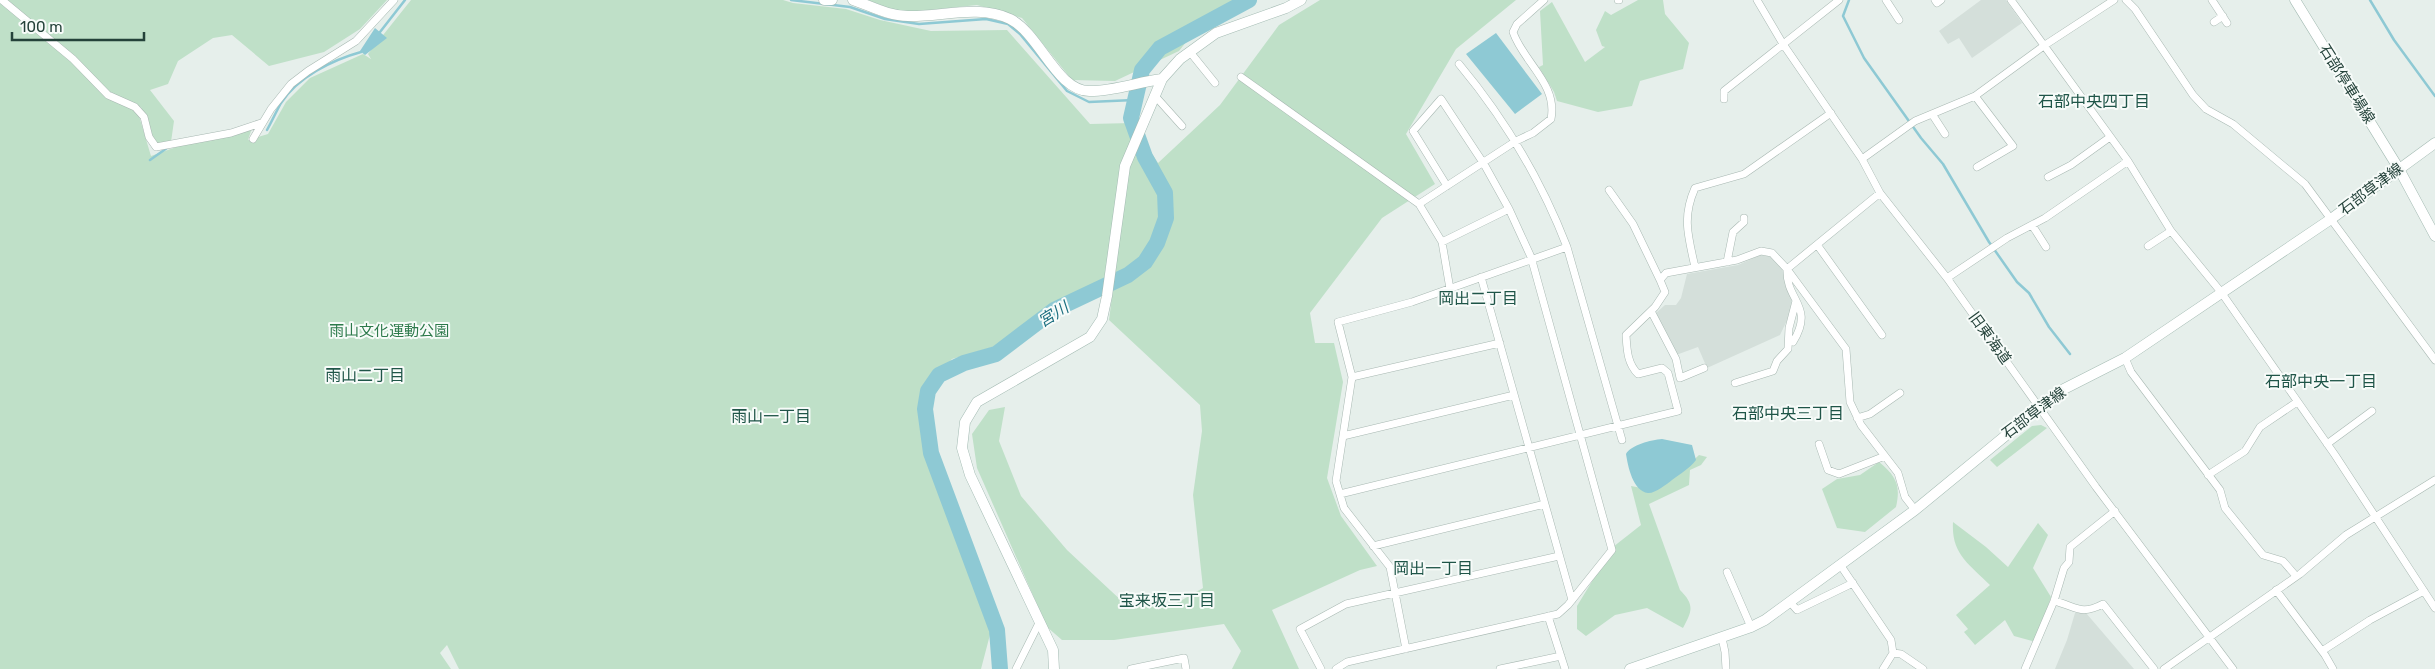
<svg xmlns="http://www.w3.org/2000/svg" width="2435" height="669" font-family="Rubik,'Noto Sans JP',sans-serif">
  <rect width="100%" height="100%" fill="#e6efeb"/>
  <path fill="#d4dfda" d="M 1981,0 L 2006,0 L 2022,23 L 1972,58 L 1959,38 L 1948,44 L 1939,31 Z
    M 1760,255 L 1772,257 L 1782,269 L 1791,293 L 1792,310 L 1780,335 L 1707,368 L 1698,347 L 1676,355 L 1656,313 L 1665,305 L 1676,305 L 1681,298 L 1687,274 L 1738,265 Z
    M 2075,613 L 2086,613 L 2134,669 L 2055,669 L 2067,640 Z"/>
  <path fill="#bfe0c8" d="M 0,0 L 387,0 L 360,29 L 324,52 L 269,66 L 232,35 L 213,38 L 178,61 L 168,84 L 150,90 L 174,121 L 171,142 L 156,144 L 141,107 L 136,106 L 151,156 L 179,146 L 249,130 L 251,131 L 248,140 L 268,134 L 286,102 L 310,78 L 363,54 L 371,59 L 368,54 L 411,0 L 783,0 L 793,3 L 846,9 L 880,20 L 931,31 L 1007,30 L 1090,124 L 1132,123 L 1158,163 L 1220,105 L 1279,25 L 1320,0 L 1516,0 L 1456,49 L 1406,134 L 1435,184 L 1382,218 L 1310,313 L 1315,343 L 1334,343 L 1343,382 L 1327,478 L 1341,516 L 1377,566 L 1360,570 L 1272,610 L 1299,669 L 1232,669 L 1241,651 L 1224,624 L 1114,640 L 1062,640 L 1047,627 L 977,468 L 972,434 L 989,410 L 1005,407 L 999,441 L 1021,496 L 1067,550 L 1125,604 L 1175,604 L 1203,588 L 1193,495 L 1202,431 L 1200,405 L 1109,320 L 1118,250 L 1106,266 L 1104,281 L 993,347 L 952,359 L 925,389 L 921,411 L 941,461 L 992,627 L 981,669 L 459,669 L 447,645 L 440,653 L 451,669 L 0,669 Z
    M 868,0 L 1238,0 L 1205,18 L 1179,51 L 1115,81 L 1072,80 L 1022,18 L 977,5 L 901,13 Z
    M 1638,0 L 1663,0 L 1665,14 L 1689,43 L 1683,69 L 1640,81 L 1632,106 L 1598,112 L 1557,101 L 1554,92 L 1539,67 L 1543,65 L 1540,11 L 1552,2 L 1585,62 L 1605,47 L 1602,46 L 1596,30 L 1605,11 L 1611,15 Z
    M 2041,425 L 2047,428 L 1997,467 L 1990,460 L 2032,426 Z
    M 1699,455 L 1707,457 L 1701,465 L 1690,470 L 1689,485 L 1649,504 L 1680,590 C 1695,605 1692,611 1683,628 L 1647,608 L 1615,615 L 1586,636 L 1577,629 L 1577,606 L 1613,547 L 1641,525 L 1631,486 L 1642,488 L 1679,474 Z
    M 1879,462 C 1896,476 1901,485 1896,507 L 1865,532 L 1837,528 L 1822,489 L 1837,479 L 1860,475 Z
    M 1953,522 L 1986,547 L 2008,567 L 2038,523 L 2048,535 L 2033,568 L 2051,597 L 2036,642 L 2014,636 L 2005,620 L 1975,645 L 1964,632 L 1968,629 L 1956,615 L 1990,585 C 1969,564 1951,554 1953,522 Z"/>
  <path fill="#8ec9d4" d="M 375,28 L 387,38 L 365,55 L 360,51 Z
    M 1496,33 L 1542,94 L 1515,114 L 1466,54 Z
    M 1662,439 L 1692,445 L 1696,460 C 1690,468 1680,474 1672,480 C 1667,484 1654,494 1648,493 C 1633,491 1628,467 1626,454 C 1631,445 1651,440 1662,439 Z"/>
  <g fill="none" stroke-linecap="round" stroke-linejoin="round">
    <path stroke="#8ec9d4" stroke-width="2.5" d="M 791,0 L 850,7 L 885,19 L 919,24 L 986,19 L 1008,24 L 1020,34 L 1067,91 L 1089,102 L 1134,100
      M 1849,0 L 1843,16 L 1864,58 L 1921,138 L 1943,164 L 1989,242 L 2017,282 L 2029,293 L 2049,327 L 2070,354
      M 2370,0 L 2394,40 L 2435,96
      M 380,32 L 405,0
      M 267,130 C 272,121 276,112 281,103 C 298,77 332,60 361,52
      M 150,160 L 167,148"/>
    <path stroke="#8ec9d4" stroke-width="16" d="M 1000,669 L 997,630 L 931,453 L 925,409 L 928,391 L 939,375 L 964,363 L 996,354 L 1054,310 L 1128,275 L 1145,262 L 1157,243 L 1166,218 L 1165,193 L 1145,157 L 1131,118 L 1142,70 L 1160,48 L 1249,0"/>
    <g stroke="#a8b8b2" stroke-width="8">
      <path id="street" d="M 2,0 L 73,59 L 108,95 L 135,107 L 144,117 L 149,137 L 156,147 L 231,133 L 261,123
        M 1618,0 L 1619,0
        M 1757,0 L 1783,44 L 1862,159 L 1880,193 L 1947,278 L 2096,487 L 2233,669
        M 1886,0 L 1899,20
        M 1935,0 L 1937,3 L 1941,0
        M 2011,0 L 2128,161 L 2171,231 L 2221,292 L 2335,455 L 2435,608
        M 2126,0 L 2135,9 L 2193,95 L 2206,109 L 2233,124 L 2305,184 L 2435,360
        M 2212,0 L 2227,23
        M 2214,22 L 2223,16
        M 1190,52 L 1215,83
        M 1459,64 C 1505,119 1541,180 1567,247 L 1622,440
        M 1241,77 L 1419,204 L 1516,141 L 1533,133 L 1551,119 C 1558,84 1523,62 1513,32 L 1517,24 L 1544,0
        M 1975,96 L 2013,146 L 1977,167
        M 1156,97 L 1182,126
        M 1724,99 L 1724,91 L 1839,0
        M 1932,114 L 1945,134
        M 253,139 L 271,109 L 291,84 L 308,71 L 356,41 L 394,0
        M 1862,159 L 1915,121 L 1975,96 L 2045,45 L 2114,0
        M 2048,177 L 2071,165 L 2110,137
        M 1609,190 L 1633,224 L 1660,280
        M 1419,204 L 1442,242 L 1450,289
        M 2032,225 L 2046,247
        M 1442,242 L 1509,209
        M 1818,246 L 1882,335
        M 2148,246 L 2171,231
        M 1727,262 L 1733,232 L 1744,222 L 1744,218
        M 1695,267 C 1688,236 1682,217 1695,188 L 1744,174 L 1831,113
        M 1787,269 L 1880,193
        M 1787,270 C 1786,301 1815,306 1793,342
        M 1481,277 L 1572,600
        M 1947,278 L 2007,238 L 2045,218 L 2128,161
        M 1651,311 L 1676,359 L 1680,378 L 1704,368
        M 2125,358 L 2131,372 L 2220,490 L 2225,508 L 2263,555 L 2283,561 L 2296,576
        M 1352,377 L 1500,343
        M 1735,383 L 1773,371 L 1777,361 L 1788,349 L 1789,328 L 1796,301
        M 1857,418 L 1870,414 L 1900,393
        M 1343,436 L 1514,395
        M 1819,444 L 1828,470 L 1839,474 L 1885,456
        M 2327,444 L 2372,411
        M 2208,475 L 2245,451 L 2260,427 L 2297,402
        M 1340,494 L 1678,411 L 1668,373 L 1662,368 L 1638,374 C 1627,363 1627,349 1626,335 L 1655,307 L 1665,292 L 1660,280 L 1666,273 L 1737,260 L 1761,251 L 1772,253 L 1787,269 L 1846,349 L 1850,402 L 1861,425 L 1898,473 L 1905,497 L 1915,510
        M 1373,546 L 1545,504
        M 1841,566 L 1891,640 L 1893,653 L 1883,669
        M 1727,572 L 1751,627
        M 2276,590 L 2325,655 L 2333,669
        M 2054,601 L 2064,568 L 2069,562 L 2070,547 L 2115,511
        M 1790,602 L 1797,610 L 1853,583
        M 1548,616 L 1565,669
        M 1722,638 L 1725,652 L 1726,669
        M 1406,649 L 1390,567 L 1344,508 L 1336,481 L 1352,377 L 1338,322 L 1412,302 L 1567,247
        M 2322,651 L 2370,620 L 2424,591
        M 1893,653 L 1901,654 L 1923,669
        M 1016,669 L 1040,621
        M 1131,669 L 1184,658 L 1186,669
        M 1321,669 L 1300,629 L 1346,604 L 1559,556
        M 1336,669 L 1347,662 L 1558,614 L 1568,605 L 1612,550 L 1531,257 L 1509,209 L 1484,164 L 1441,99 L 1413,131 L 1447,186
        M 1500,669 L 1561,656
        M 2025,669 L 2054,601 C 2076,606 2080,616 2103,604 L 2154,669
        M 2164,669 L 2300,574 L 2346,535 L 2435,480"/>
    </g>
    <g stroke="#a4bbb3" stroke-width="11">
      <path id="secondary" d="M 824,0 L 832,0
        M 853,0 C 871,6 888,16 908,16 C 941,17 978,4 1010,19 C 1040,34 1057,92 1090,91 C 1114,91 1138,82 1162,79
        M 2295,0 L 2399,169 L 2435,236
        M 1054,669 L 1053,650 L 970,475 L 962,448 L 965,422 L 977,402 L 1090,337 L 1102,319 L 1107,296 L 1125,166 L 1162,79 L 1180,59 L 1216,33 L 1286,8 L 1301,0
        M 1630,669 L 1751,627 L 1765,620 L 1915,510 L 2060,391 L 2125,358 L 2331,219 L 2435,143"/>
    </g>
    <use href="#street" stroke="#fff" stroke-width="7"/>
    <use href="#secondary" stroke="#fff" stroke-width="10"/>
  </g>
  <g text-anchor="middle" stroke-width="4" stroke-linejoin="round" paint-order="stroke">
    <g font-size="15" fill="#24423a" stroke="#f7fbf9">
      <text transform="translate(2347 84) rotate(58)" y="5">石部停車場線</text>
      <text transform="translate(2371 189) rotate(-37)" y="5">石部草津線</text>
      <text transform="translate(1990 338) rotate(54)" y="5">旧東海道</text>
      <text transform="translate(2034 413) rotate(-37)" y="5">石部草津線</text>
    </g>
    <g font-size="15" fill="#2d7a4b" stroke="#f7fbf9">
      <text x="389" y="336">雨山文化運動公園</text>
    </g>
    <g font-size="16" fill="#1f5548" stroke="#f7fbf9">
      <text x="2094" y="107">石部中央四丁目</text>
      <text x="1478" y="304">岡出二丁目</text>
      <text x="365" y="381">雨山二丁目</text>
      <text x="2321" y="387">石部中央一丁目</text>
      <text x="1788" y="419">石部中央三丁目</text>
      <text x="771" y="422">雨山一丁目</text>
      <text x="1433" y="574">岡出一丁目</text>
      <text x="1167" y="606">宝来坂三丁目</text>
    </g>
    <g font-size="16" font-style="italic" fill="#1c6f80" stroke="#f7fbf9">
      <text transform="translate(1053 314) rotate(-32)" y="6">宮川</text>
    </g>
  </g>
  <path d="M12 32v8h132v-8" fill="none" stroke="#24423a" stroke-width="2.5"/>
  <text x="20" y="32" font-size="15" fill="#24423a" stroke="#f7fbf9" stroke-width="4" paint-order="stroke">100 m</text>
</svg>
